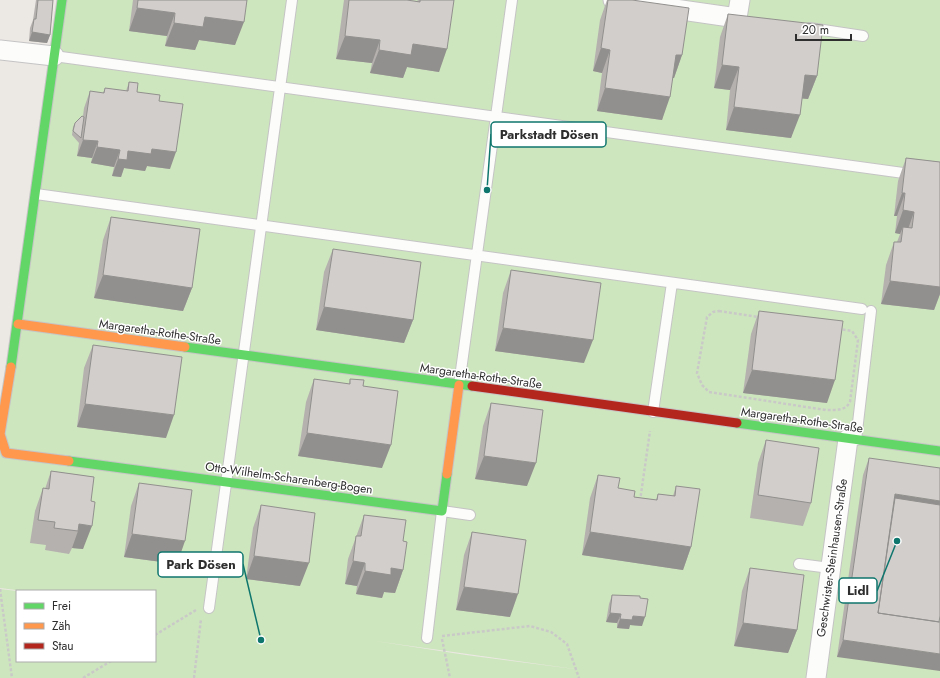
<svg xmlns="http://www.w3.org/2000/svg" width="940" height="678" font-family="Jost,sans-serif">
  <rect width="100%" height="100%" fill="#ece8e4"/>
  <path fill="#cee6be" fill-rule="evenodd" d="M 60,0 L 940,0 L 940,678 L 0,678 L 0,589 L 17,591 L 17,661 L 155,661 L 155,591 L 23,591 L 0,588 L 0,439 ZM 375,641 L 582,670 L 466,655 Z"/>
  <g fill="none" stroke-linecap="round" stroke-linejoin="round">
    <g stroke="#c5c4c5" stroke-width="12">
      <path id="lane" d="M 810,28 L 863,36
        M 54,56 L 940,178
        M 36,194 L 862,309
        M 459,385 L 512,0
        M 653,412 L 672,283
        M 856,440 L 871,311
        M 799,564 L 830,568
        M 209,608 L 292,0
        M 427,638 L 442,511 L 470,515"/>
    </g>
    <g stroke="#c5c4c5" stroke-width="21">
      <path id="street" d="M 613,0 L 737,18 L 740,0
        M 0,50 L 54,56
        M 816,678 L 848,439"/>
    </g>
    <g stroke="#c5c4c5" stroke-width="11">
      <path id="fast" d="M 185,347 L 472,386
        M 11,367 L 62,0
        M 737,423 L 940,451
        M 69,461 L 442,511 L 447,474"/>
    </g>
    <g stroke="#c5c4c5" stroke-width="11">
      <path id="slow" d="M 18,324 L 185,347
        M 11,367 L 0,434 L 6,453 L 69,461
        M 447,474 L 459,385"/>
    </g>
    <g stroke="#c5c4c5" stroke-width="11">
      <path id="jam" d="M 472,386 L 737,423"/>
    </g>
    <path stroke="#c9c9c8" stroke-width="2.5" stroke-dasharray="3 2" stroke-linecap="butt" d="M 719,311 L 852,331 L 858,340 L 850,402 C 845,411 836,410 826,410 L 709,392 L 702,385 L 697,373 L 707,317 L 713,312 Z
      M 640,501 L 650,431
      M 0,589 L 12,678
      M 155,635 L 196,610
      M 442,636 L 530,626 L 551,632 L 567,644 L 579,678
      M 442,639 L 450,678
      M 83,678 L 111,661
      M 194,678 L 201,619"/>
    <use href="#lane" stroke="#fcfcfb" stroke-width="10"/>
    <use href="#street" stroke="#fcfcfb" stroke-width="19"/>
    <use href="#fast" stroke="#63d668" stroke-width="9"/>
    <use href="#slow" stroke="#ff974d" stroke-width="9"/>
    <use href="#jam" stroke="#b3261e" stroke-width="9"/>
  </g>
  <path fill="#b4b1af" d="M 36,0 L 53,0 L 50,35 L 47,43 L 29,41 L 30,28 L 33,20 Z
    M 133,0 L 247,0 L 235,45 L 199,40 L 195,50 L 165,46 L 167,36 L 129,31 Z
    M 344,0 L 407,0 L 417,1 L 418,0 L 454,0 L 439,72 L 407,67 L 403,78 L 370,73 L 372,63 L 336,59 Z
    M 607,0 L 632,0 L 682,55 L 674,78 L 673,78 L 662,120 L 597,111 L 602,73 L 593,71 L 600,20 Z
    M 728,14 L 817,76 L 808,99 L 802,98 L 791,138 L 726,130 L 730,90 L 714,88 L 720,37 Z
    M 129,82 L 137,92 L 159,101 L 170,169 L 147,166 L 145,171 L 124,168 L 121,177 L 112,176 L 114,167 L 91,163 L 92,158 L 77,156 L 79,143 L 72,135 L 73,127 L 75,123 L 83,116 L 84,108 L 90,91 L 103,93 L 105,88 L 126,91 Z
    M 906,158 L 940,162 L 940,294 L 934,310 L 881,304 L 886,265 L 894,242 L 897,242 L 900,234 L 895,233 L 897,216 L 894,216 L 898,181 Z
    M 111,217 L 192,288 L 183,311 L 94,298 L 103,240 Z
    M 333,249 L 413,320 L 404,343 L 316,330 L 324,272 Z
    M 511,270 L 584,363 L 495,351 L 503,293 Z
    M 759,311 L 827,403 L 743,393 L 751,334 Z
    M 93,345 L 166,438 L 77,427 L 84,368 Z
    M 314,379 L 349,384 L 350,379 L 363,386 L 382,468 L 298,456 L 306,402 Z
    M 491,403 L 527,486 L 475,479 L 483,426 Z
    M 766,440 L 811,503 L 803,526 L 750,518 L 758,463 Z
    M 869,458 L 939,622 L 837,657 L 863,475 Z
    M 51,471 L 94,477 L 83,549 L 72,548 L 69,554 L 45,550 L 46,545 L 30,543 L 35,511 L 43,488 L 45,489 Z
    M 598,475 L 618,488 L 634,497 L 656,500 L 658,494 L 673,496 L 676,486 L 691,547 L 683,570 L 582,555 L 590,498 Z
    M 139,483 L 177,564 L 124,557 L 131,506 Z
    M 261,505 L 300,586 L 246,579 L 253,528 Z
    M 364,515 L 403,570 L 395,593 L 384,592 L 382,598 L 356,594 L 357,586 L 345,584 L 348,559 Z
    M 472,532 L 510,617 L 456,610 L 464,555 Z
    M 750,568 L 797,630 L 788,653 L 734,646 L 742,591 Z
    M 612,595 L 640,598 L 642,626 L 630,625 L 629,629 L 617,628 L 617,623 L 606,622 L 609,604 Z"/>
  <path fill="#92908e" d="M 137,8 L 175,13 L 167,36 L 129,31 Z
    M 205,17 L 244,22 L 235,45 L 199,40 L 195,50 L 165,46 L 174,23 Z
    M 32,32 L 50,35 L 47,43 L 29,41 Z
    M 345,36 L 380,40 L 372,63 L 336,59 Z
    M 413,44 L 447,49 L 439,72 L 407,67 L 403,78 L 370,73 L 379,50 Z
    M 601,48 L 610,50 L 602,73 L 593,71 Z
    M 676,55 L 682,55 L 674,78 L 667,78 Z
    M 722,65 L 739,67 L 730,90 L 714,88 Z
    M 805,75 L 817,76 L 808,99 L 796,98 Z
    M 605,88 L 670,97 L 662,120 L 597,111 Z
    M 734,107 L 800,115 L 791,138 L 726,130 Z
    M 83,140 L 98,141 L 92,158 L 77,156 Z
    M 97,147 L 120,150 L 114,167 L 91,163 Z
    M 152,149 L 176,152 L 170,169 L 147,166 L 145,171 L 124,168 L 121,177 L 112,176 L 118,159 L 128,151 Z
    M 902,193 L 905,193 L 897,216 L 894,216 Z
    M 903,210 L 914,212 L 906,235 L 903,227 L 900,234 L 895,233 Z
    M 103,275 L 192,288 L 183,311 L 94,298 Z
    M 890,281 L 940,287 L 940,294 L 934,310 L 881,304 Z
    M 324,307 L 413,320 L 404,343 L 316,330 Z
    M 503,328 L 593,340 L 584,363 L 495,351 Z
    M 752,370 L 835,380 L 827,403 L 743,393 Z
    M 85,404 L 174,415 L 166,438 L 77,427 Z
    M 307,433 L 391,445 L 382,468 L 298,456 Z
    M 484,456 L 536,463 L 527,486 L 475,479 Z
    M 895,494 L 940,501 L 940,518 L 892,512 Z
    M 79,524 L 92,526 L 83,549 L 72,548 L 78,531 Z
    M 590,532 L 691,547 L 683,570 L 582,555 Z
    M 132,534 L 185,541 L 177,564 L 124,557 Z
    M 254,556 L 309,563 L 300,586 L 246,579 Z
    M 353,561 L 365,563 L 357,586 L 345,584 Z
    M 391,568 L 403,570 L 395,593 L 384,592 L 382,598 L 356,594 L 365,571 Z
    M 464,587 L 518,594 L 510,617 L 456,610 Z
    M 610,613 L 621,614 L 617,623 L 606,622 Z
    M 633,616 L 645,617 L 642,626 L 630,625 L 629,629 L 617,628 L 620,619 Z
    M 743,623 L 797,630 L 788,653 L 734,646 Z
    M 843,640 L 940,654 L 940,671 L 837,657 Z"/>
  <path fill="#d1cecb" stroke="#92908e" d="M 38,0 L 53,0 L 50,35 L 32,32 L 34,19 L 36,19 Z
    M 138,0 L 247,0 L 244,22 L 205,17 L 203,27 L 174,23 L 175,13 L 137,8 Z
    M 349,0 L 407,0 L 420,2 L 420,0 L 454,0 L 447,49 L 413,44 L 411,55 L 379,50 L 380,40 L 345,36 Z
    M 608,0 L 632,0 L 689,8 L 682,55 L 676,55 L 670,97 L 605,88 L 610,50 L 601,48 Z
    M 728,14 L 823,25 L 817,76 L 805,75 L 800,115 L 734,107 L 739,67 L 722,65 Z
    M 129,82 L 138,83 L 137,92 L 160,95 L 159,101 L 183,104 L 176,152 L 152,149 L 151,154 L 128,151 L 127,160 L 118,159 L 120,150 L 97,147 L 98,141 L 83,140 L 90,91 L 104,93 L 105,88 L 128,91 Z
    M 82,116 L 84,117 L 81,138 L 73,131 L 75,123 Z
    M 906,158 L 940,162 L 940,287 L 890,281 L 894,242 L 901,242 L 903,227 L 912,228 L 914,212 L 903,210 L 905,193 L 902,193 Z
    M 111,217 L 200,229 L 192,288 L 103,275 Z
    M 333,249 L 421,262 L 413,320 L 324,307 Z
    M 511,270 L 601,283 L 593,340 L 503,328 Z
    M 759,311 L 843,321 L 835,380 L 752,370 Z
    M 93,345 L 182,357 L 174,415 L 85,404 Z
    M 314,379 L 350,384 L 350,379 L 364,380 L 363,386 L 398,391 L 391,445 L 307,433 Z
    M 491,403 L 543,410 L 536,463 L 484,456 Z
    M 766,440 L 819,448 L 811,503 L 758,495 Z
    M 869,458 L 940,468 L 940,501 L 895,494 L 878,613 L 940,622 L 940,654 L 843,640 Z
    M 51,471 L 94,477 L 91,501 L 95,502 L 92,526 L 79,524 L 78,531 L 54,528 L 55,522 L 38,520 L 43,488 L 49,489 Z
    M 598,475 L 620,478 L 618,488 L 635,491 L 634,497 L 657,500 L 658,494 L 675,496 L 676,486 L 700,489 L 691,547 L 590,532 Z
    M 139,483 L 192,490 L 185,541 L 132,534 Z
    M 895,498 L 940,505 L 940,616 L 939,622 L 878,613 Z
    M 261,505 L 315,513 L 309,563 L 254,556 Z
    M 364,515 L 406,520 L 403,541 L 407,542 L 403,570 L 391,568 L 391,575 L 365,571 L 365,563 L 353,561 L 356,536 L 361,536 Z
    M 472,532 L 526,540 L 518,594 L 464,587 Z
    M 750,568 L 804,575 L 797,630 L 743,623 Z
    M 612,595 L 640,596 L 640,598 L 648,599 L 645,617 L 633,616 L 632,620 L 620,619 L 621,614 L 610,613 Z"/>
  <g text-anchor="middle" stroke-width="3" stroke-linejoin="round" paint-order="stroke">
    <g font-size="12" fill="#2e2e2e" stroke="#fff">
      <text transform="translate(160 332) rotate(8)" y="4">Margaretha-Rothe-Straße</text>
      <text transform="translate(481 376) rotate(8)" y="4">Margaretha-Rothe-Straße</text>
      <text transform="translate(802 420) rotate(8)" y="4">Margaretha-Rothe-Straße</text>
      <text transform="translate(289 478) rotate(8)" y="4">Otto-Wilhelm-Scharenberg-Bogen</text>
      <text transform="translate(832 558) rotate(-82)" y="4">Geschwister-Steinhausen-Straße</text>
    </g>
  </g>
  <path fill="none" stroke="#0f766e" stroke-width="1.5" d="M487 190L491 134M261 640L243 564M897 541L877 591"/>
  <g fill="#0f766e" stroke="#fff" stroke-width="1.5">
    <circle cx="487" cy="190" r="4"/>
    <circle cx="261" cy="640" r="4"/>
    <circle cx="897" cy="541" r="4"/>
  </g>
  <g fill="#fff" stroke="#0f766e" stroke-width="1.5">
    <rect x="491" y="122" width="115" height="25" rx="4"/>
    <rect x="158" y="552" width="85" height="25" rx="4"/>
    <rect x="839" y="578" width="38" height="25" rx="4"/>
  </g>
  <g font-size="13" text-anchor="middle" font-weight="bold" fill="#2e2e2e">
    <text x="549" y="139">Parkstadt Dösen</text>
    <text x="201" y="569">Park Dösen</text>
    <text x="858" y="595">Lidl</text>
  </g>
  <rect x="16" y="590" width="140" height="72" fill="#ffffff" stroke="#ababab"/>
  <rect x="24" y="603" width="20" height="6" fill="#63d668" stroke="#ababab"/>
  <text x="52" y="610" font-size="12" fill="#2e2e2e">Frei</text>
  <rect x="24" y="623" width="20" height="6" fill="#ff974d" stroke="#ababab"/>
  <text x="52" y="630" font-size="12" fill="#2e2e2e">Zäh</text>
  <rect x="24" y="643" width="20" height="6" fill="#b3261e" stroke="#ababab"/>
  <text x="52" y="650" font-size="12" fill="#2e2e2e">Stau</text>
  <path d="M796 34v6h55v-6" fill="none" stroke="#2e2e2e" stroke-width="2"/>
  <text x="802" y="34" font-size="12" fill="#2e2e2e" stroke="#ffffff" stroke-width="3" paint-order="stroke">20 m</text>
</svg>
